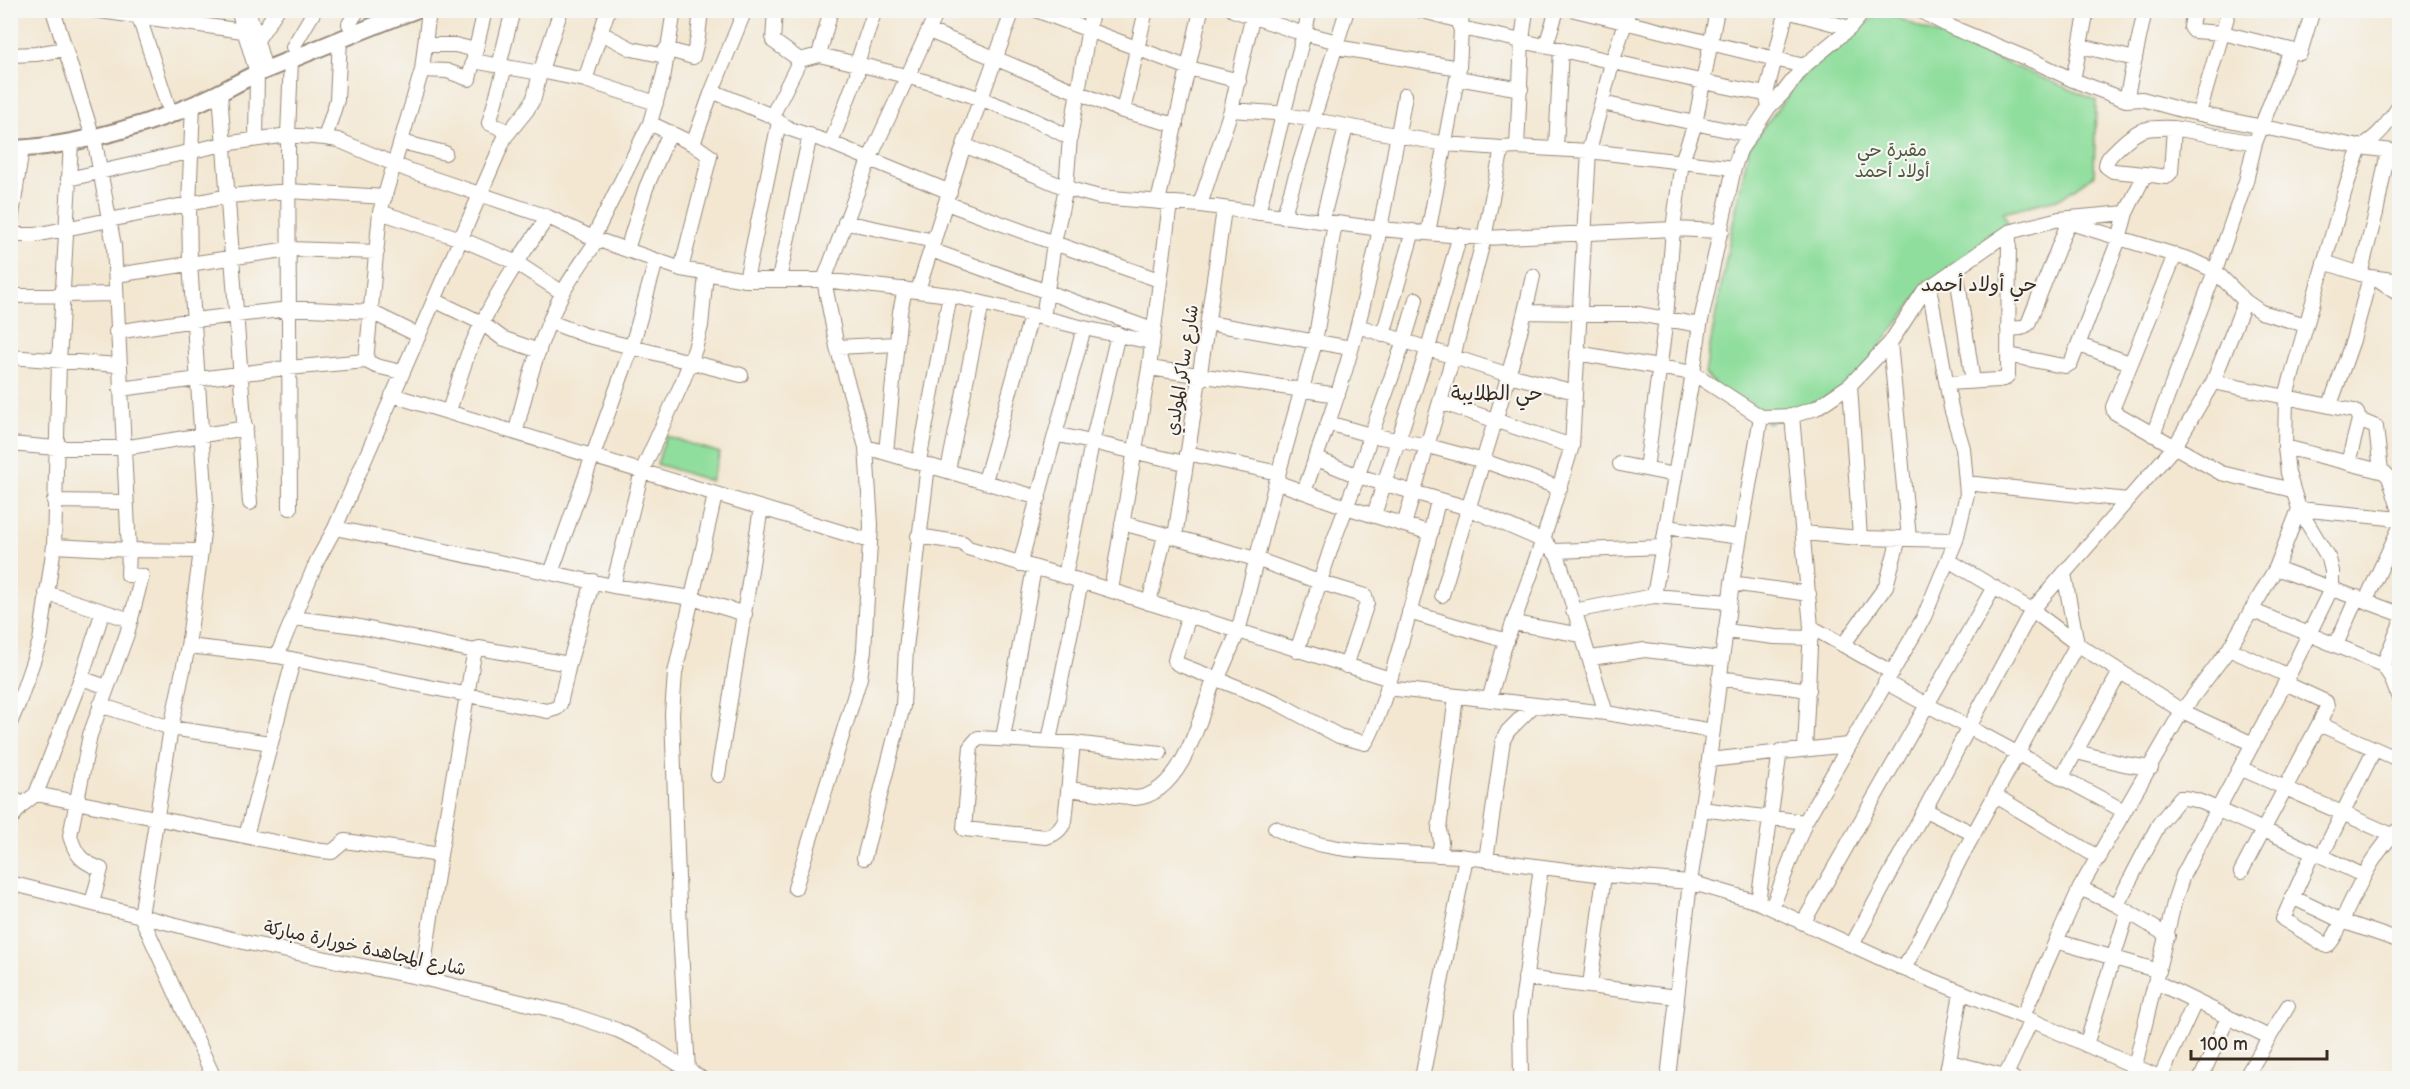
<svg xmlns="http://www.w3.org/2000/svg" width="2410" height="1089" font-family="'Balsamiq Sans','Playpen Sans Arabic',sans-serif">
  <rect width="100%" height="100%" fill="#f6f6f2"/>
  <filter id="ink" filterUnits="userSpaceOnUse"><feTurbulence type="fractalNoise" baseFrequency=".0167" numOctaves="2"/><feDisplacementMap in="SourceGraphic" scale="12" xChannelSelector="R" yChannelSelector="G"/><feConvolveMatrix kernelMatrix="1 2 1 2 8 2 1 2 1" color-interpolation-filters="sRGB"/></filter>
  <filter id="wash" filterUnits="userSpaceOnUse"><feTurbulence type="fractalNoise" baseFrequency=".008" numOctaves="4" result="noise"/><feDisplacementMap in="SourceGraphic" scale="24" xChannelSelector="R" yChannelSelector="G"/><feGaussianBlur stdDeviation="1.35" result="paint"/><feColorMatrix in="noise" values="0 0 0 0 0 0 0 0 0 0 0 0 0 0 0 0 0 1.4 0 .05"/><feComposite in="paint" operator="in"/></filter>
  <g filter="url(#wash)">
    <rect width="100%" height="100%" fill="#f3e7d2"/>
    <path fill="#90de9d" stroke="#66845e" stroke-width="1.5" d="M 1881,11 L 2096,100 L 2094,175 L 2061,198 L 2003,212 L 2010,228 L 1922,290 L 1850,387 L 1768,423 L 1715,386 L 1705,373 L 1730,238 L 1749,147 L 1803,75 Z
      M 666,436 L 720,453 L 711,481 L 657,464 Z"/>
  </g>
  <g filter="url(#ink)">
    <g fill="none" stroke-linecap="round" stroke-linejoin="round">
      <g stroke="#978878" stroke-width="16">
        <path id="minor" d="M 53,10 L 90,128
          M 93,10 L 243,31
          M 140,10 L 139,17 L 167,103
          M 238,10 L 257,73 L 256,139
          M 248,10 L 264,66
          M 775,10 L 773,41 L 800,60
          M 831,10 L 819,55 C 906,75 991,95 1070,138
          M 1036,10 L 1189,68 L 1239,81
          M 1233,10 L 1295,31 L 1338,42
          M 1420,10 L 1460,21
          M 1575,10 L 1804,66
          M 1783,10 L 1850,28
          M 1865,10 L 1850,28 L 1804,66 L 1783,93 L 1769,107 L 1740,150 L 1734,168 L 1700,325 L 1693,373 L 1761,417 L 1792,416 L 1816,408 L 1850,385 L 1890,343 L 1924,291 L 2009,232 L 2059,219 L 2126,213 L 2145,174 L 2166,177 L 2171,172 L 2174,128 L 2255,143
          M 1918,10 L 1951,27 L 2038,63 L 2073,80 L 2126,100 L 2142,99 L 2185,111 L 2360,147 L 2400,152
          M 2194,10 L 2191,27 L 2194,31 L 2223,33 L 2291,50
          M 349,24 L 358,10
          M 1460,28 C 1563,48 1663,76 1766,94
          M 929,31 L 1123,111 L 1146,10
          M 601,33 L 632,49 L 665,56
          M 257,40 L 277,10
          M 425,45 L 455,45 L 476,50
          M 1546,45 L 1557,10
          M 2081,46 L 2135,59
          M 293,47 L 315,10
          M 1336,47 L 1459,68
          M 666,49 L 693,57 L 698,37 L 701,10
          M 10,55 L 36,54 L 65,49
          M 473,61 L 540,73
          M 499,66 L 513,10
          M 505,67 L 489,123 L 509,132
          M 422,70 L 447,71 L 469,79 L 485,10
          M 540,71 L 585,80 L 656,103
          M 1457,78 L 1521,89
          M 585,80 L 608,10
          M 2073,80 L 2087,10
          M 712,91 L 772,116
          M 220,92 L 250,503
          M 1405,95 C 1385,206 1366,316 1328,423 L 1370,435 L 1428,446 L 1484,461 L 1560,488
          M 2126,100 L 2145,10
          M 1768,102 L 1766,94 L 1787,10
          M 1602,103 L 1750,135
          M 193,104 L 189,206 L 190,263 L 206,504 L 201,551 L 188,646 L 171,728 L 141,916 L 214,1078
          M 1231,110 L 1275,113 L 1445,144 L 1502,148 L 1517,147 L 1589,151 L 1734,168
          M 1123,111 L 1176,125
          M 2199,113 L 2229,10
          M 779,122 L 790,129 L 831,143 L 950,192
          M 650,123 L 693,144 L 710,156 L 681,269
          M 325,138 L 337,100 L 340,39
          M 402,142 L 445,153
          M 831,143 L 857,75 L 858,60 L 875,10
          M 693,144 L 712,91 L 745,10
          M 964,145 L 1066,188 L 1099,197 L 1200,205 L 1381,229 L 1484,238 L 1673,229 L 1722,231
          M 1517,147 L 1522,40 L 1526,10
          M 1556,148 L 1561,49
          M 2145,174 L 2113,171 L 2106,166 C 2106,158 2113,153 2119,147 C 2138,128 2147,127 2174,128
          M 68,179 L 224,144 L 288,135 L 325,138 L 338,140 L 408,170 L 548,217 L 593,238 L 681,269 L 746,280 L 824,280 L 950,295 L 1084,328 L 1151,342
          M 1158,202 L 1201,10
          M 946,203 L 1054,243 L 1159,280
          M 1200,205 L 1231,110 L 1254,10
          M 380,212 L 461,239 L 515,262 L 563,293
          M 1258,213 L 1310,10
          M 1283,217 L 1347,10
          M 2061,220 L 2191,260 L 2215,271 L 2245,301 L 2261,312 L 2306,325
          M 1322,221 L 1346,127
          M 845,222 L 934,241
          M 10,228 L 22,148
          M 1428,233 L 1459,68 L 1462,10
          M 10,235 L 35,235 L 228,196 L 289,191 L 385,197
          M 593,238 L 650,123 L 664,73 L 674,10
          M 627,250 L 646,188 L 670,132
          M 931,250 L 1153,330
          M 2175,255 L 2113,407 L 2114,412 L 2221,473 L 2292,490
          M 2324,262 L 2370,277 L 2400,281
          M 1956,269 L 1973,382
          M 2360,274 L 2376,213 L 2388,151
          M 116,275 L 289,249 L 377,252
          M 779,279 L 810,135
          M 2376,279 L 2400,295
          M 746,280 L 779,122 L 772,116 L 800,60 L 819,55
          M 918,290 L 964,145 L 1013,10
          M 10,296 L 115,294
          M 1416,299 C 1401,360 1375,416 1358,476 L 1468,508 L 1546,542 L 1558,557 L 1606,713 L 1713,731
          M 434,300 L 482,323 L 502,338 L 539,351
          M 1526,312 L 1638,314 L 1700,325
          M 1043,318 L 1054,243 L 1066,188 L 1070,138 L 1092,10
          M 550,322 L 585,335 L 741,375
          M 1208,323 L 1351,348
          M 1358,326 L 1509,375 L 1575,392
          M 2008,329 L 2021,328 L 2028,324 L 2068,223
          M 116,332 L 194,320 L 289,309 L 310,309 L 371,312 L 418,335
          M 1383,335 L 1413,231
          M 1890,343 L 1909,538
          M 2079,345 L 2130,363
          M 837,347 L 897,344
          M 1577,353 L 1693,373 L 1654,596
          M 2009,355 L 2058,365 L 2066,366 L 2071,363 L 2119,239 L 2126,213
          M 10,357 L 118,365
          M 366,361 L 380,212 L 422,70 L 429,10
          M 1149,368 L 1338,395
          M 2213,382 L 2354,411 L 2357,413 L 2359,420 L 2348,463
          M 1947,383 L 1999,380 L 2004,379 L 2008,375 L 2009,232
          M 1850,385 L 1860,538
          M 120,389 L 277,369 L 366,361 L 376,366 L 401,372
          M 392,395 L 870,541
          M 1440,402 L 1572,446
          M 2330,405 L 2353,340 L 2370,277
          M 449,411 C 455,392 461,373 468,354 C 488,305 517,260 548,217
          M 1792,416 L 1811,627 L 1805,749
          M 1761,417 L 1732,583 L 1709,760 L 1690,882 L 1758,902 L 1904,969 L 2031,1020 L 2161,1078
          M 2359,420 L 2376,427 L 2381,471
          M 516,431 C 527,385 540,337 562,294 C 572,275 586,257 598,239
          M 1055,434 L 1185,463
          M 2153,435 L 2215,271 L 2246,181 L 2255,143 L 2291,50 L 2300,53 L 2313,10
          M 10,444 L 56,448 L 123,448 L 246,428
          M 866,447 L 1039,498
          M 2285,447 L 2384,472 L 2389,477 L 2400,511
          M 886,452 L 900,312 L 905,289
          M 1187,453 L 1278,473
          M 919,461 L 950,295
          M 1620,464 L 1675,475
          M 1646,469 L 1666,318 L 1673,229 L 1682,161 L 1695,124 L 1717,10
          M 948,470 L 982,303
          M 985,481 L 1031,316
          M 1276,482 L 1346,507 L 1431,533
          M 1966,483 L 2128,500
          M 1304,492 L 1328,423
          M 54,501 L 126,502
          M 290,508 L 288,135 L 291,60
          M 1374,515 L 1428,348 L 1460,235
          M 1122,523 L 1256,559 L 1319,582 L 1365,596 L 1367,603 L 1346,666
          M 1404,525 L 1453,357 L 1484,238 L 1502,148
          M 1666,527 L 1740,537
          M 335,528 L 613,586 L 692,598 L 745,614
          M 1803,533 L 1860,538 L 1956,540
          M 918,536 L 963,543 L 968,548 L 1081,581 L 1390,679
          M 1175,537 C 1191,428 1209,319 1224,209
          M 54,546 L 129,550 L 201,551
          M 1555,551 L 1663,547
          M 1948,560 L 2032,610 L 2077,644 L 2182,711 L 2253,744
          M 1020,564 L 1084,328
          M 2276,568 L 2400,614
          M 551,573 L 632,346 L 656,261
          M 1065,576 L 1092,443 L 1118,334
          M 1732,583 L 1809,594
          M 613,586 L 642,471 L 682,383 L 695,349 L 701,326 L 706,274
          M 1111,590 L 1149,368 L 1170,203
          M 46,593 L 131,620
          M 1442,595 C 1473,489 1510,385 1533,276
          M 2366,600 L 2400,527
          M 1149,603 L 1165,535
          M 2251,610 L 2383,665 L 2391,677 L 2400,701
          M 1573,611 L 1654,596 L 1729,602
          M 1409,612 L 1507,641
          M 1189,616 L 1176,656 L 1175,661 L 1178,664 L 1276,702 L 1339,736 L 1365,743 C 1380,733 1432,530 1438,500
          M 294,618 L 355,626 L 475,651
          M 1513,623 L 1582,635
          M 1811,627 L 1891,672
          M 1725,631 L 1775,637 L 1811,638
          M 1843,645 L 1886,586 L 1899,538
          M 2336,645 L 2357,597
          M 188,646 L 277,656 L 547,711 L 557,708 L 560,704 L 569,664
          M 2229,649 L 2289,676
          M 1297,651 L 1332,545 L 1358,476 L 1315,458
          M 277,656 L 317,561 L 335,528 L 505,137 L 527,110 L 534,98 L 540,73 L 561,10
          M 1591,658 L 1645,650 L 1721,659
          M 2383,665 L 2400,625
          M 81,678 L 107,687
          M 1218,678 L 1238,632 L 1276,482 L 1315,342 L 1335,223
          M 1719,678 L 1809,690
          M 1885,682 L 2124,811
          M 2285,683 L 2326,702 L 2327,707 L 2319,724
          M 1387,688 L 1606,713
          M 1456,696 L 1439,829 L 1441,842 L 1439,855 L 1459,856 L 1604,875 L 1690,882 L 1668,1078
          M 1489,700 L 1503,651 L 1543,540 L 1572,446 L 1589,151 L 1612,63 L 1629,10
          M 19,702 L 40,641 L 54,546 L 59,362 L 71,143
          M 100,705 L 171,728 L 270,743
          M 10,723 L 19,702 L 11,699
          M 1003,738 L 1034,568
          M 1049,741 L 1081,581
          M 1073,743 L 1065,821 C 1060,830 1056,834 1046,837 L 964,829 L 971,746 L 978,738 L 1073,743 L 1160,753
          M 2077,752 L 2124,764 L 2151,768
          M 1709,760 L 1848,745
          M 2240,768 L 2392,835
          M 718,775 L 761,508
          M 2061,778 L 2120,672
          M 1069,789 L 1135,798 C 1183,795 1201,714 1215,677
          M 36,794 L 314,850 L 332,852 L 345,841 L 440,855 L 422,978
          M 10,795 L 22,805
          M 1996,796 L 2099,858
          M 1701,809 L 1805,822
          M 1925,810 L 1974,834
          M 10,820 L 22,805 L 36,794 L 81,678 L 103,611
          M 1275,828 C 1325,855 1384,851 1439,855
          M 246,836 L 293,661
          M 2313,852 L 2283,919 L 2327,946 C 2336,938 2342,921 2347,910 C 2361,881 2375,850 2400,828
          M 440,855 L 474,654 L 479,648 L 569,664 L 593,581
          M 2322,855 L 2374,750
          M 864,858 L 903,706 L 906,648 L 928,465
          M 1486,860 L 1503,740 L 1508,731 L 1534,705
          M 2241,872 L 2319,724 L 2400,760
          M 10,883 L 248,943 L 422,978 L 566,1013 L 617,1030 L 643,1042 L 701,1078
          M 795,888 L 860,678 L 864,650 L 871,525 L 866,447 L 837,347 L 824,280 L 869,160 L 938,10
          M 2080,888 L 2117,905 L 2168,936
          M 2292,897 L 2342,921 L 2400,941
          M 1758,902 L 1780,751
          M 92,903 L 101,869 C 82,862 76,856 70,836 L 90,735 L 127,634 L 142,576 L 128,575 L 129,550 L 114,246 L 94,137
          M 2117,905 L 2159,824 L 2180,798 C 2197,797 2217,810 2232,816 C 2277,836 2321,855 2364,876
          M 1772,908 L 1805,822 L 1924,617 L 1956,540 L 1967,494 L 1963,448 L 1951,408 L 1929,287
          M 1803,923 L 1994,587
          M 2056,941 L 2080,888 L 2182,711 L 2229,649 L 2276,568 L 2299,509 L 2400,519
          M 1852,945 L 2032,610 L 2175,446 L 2213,382 L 2245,301
          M 1904,969 L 1959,861 L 2077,644 L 2064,573
          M 1525,978 L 1677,997
          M 2156,982 L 2269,1037
          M 1590,986 L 1604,875
          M 2023,1016 L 2056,941 L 2159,971
          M 2086,1045 L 2128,911
          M 1950,1062 L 2013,1078
          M 2006,1075 L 2031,1020
          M 684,1078 L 688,1070 L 680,932 L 672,714 L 675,673 L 715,495
          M 1422,1078 L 1466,857
          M 1471,1078 L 1477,1078
          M 1521,1078 L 1520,1018 L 1541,867
          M 1946,1078 L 1961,993
          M 2128,1078 L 2135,1066 L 2175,899 L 2183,875 L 2285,683 L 2332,587 L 2332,571 L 2329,559 L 2299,509 L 2288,473 L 2285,447 L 2286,396 L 2345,190 L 2360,147 C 2379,137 2388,123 2400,105
          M 2160,1078 L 2195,1002
          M 2201,1078 L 2228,1017
          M 2245,1078 L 2288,1006"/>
      </g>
      <g stroke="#978878" stroke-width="20">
        <path id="major" d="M 10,149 C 75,147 159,123 217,94 C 231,87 244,79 258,73 C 310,52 362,30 415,10"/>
      </g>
      <use href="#minor" stroke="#fff" stroke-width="14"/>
      <use href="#major" stroke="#fff" stroke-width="16"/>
    </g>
  </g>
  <g text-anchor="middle" stroke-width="4.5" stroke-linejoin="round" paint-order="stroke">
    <g font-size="18" fill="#50573e" stroke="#f6f6f2">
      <text x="1892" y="156">مقبرة حي<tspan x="1892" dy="21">أولاد أحمد</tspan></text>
    </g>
    <g font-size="18" fill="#3b2a1e" stroke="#f6f6f2">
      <text transform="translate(1182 370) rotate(-81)" y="6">شارع ساكر المولدي</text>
      <text transform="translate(365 948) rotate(12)" y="6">شارع المجاهدة خورارة مباركة</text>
    </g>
    <g font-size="20" fill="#3b2a1e" stroke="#f6f6f2">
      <text x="1979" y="291">حي أولاد أحمد</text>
      <text x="1497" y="400">حي الطلايبة</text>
    </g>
  </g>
  <rect width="2410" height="1089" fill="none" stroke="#f6f6f2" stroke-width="36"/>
  <path d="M2191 1050v9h136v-9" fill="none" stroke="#3b2a1e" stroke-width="3"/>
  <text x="2200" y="1050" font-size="18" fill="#3b2a1e" stroke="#f6f6f2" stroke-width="4.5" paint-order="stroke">100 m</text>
</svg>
